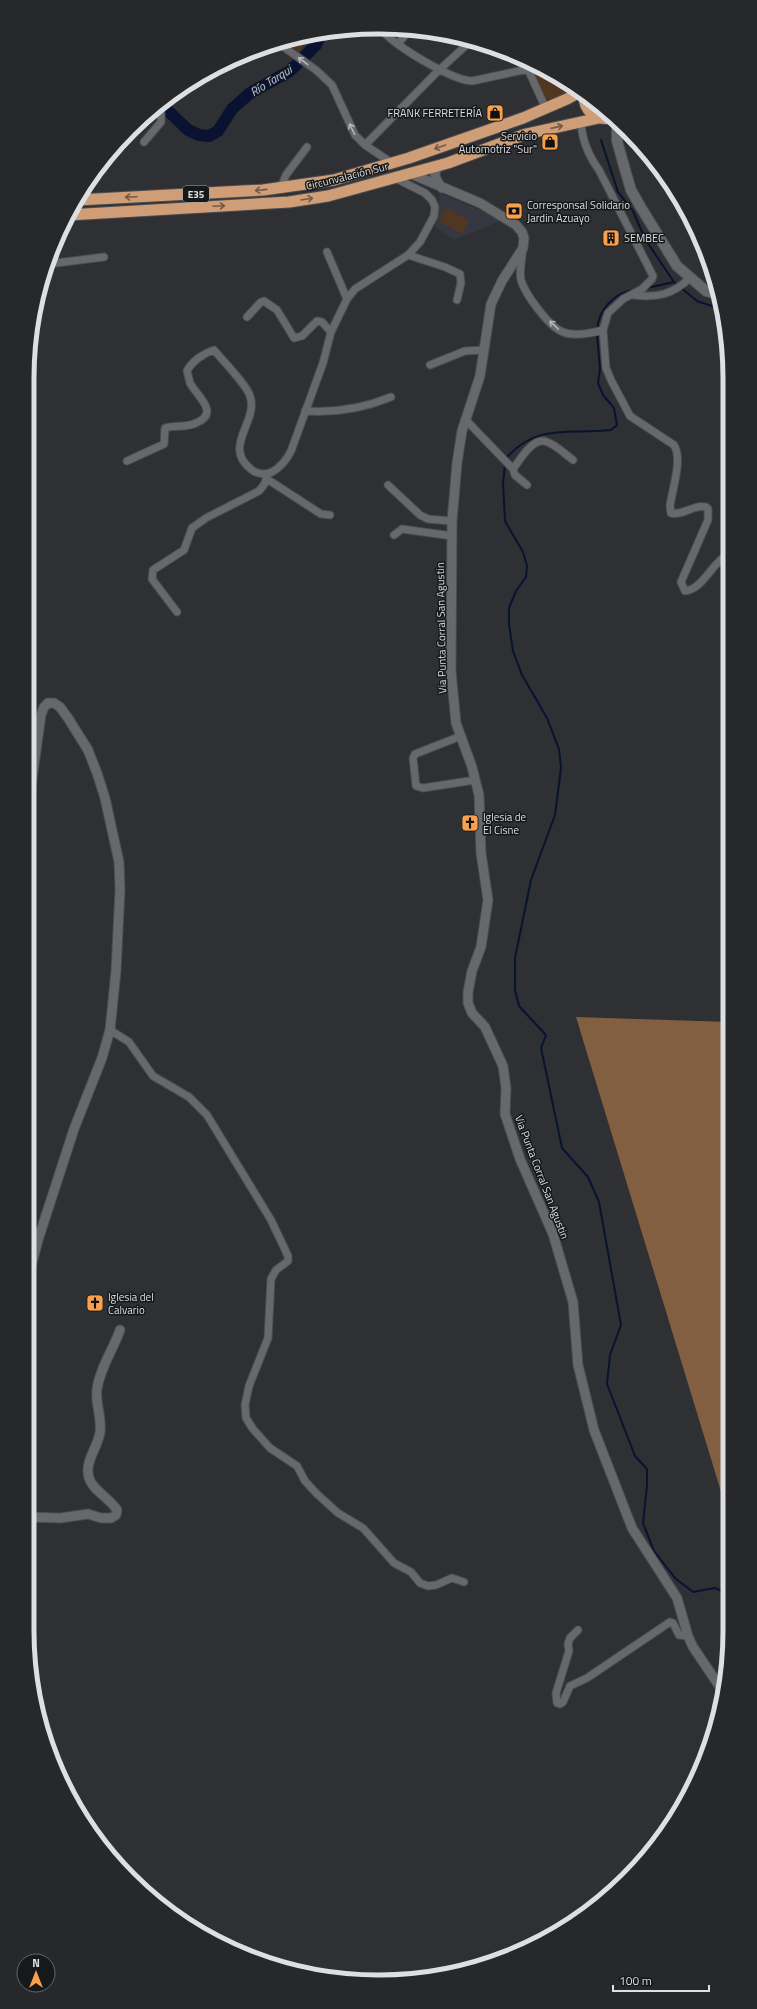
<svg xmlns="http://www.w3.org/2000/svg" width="757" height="2009" font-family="'Titillium Web',sans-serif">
  <rect width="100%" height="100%" fill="#2e3033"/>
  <path fill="#353841" d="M 443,194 L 503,220 L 454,240 L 435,227 L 439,213 L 439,195 Z"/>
  <path fill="#523720" d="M 308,36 L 300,52 L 284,41 Z
    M 531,67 L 572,86 L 564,96 L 556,100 L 546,99 Z
    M 446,208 L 469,220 L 462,234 L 439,221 Z"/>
  <path fill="#825f41" d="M 576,1017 L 729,1022 L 730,1521 Z"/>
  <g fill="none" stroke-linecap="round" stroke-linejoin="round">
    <path stroke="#091231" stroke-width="2" d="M 558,79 L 566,89
      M 601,140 L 618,192 L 633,211 L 645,239 L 674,282 L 697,301 L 721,309
      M 647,288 L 674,282
      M 597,330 C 598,310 615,292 634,290
      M 506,458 C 539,422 569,435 611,430 L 617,425 L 614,408 L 603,395 L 598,383 L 600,369 L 597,334
      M 505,464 L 503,483 L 505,521 L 523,552 L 527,566 L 526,577 L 516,591 L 509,608 L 509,624 L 513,651 L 522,675 L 547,718 L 559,749 L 561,768 L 555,815 L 531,880 L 515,958 L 515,990 L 519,1006 L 546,1035 L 541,1048 L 562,1148 L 588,1177 L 599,1202 L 621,1325 L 610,1355 L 607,1384 L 635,1456 L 647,1469 L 647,1485 L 643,1523 L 654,1551 L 675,1578 L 693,1592 L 715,1588 L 730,1595"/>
    <path stroke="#091231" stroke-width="12" d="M 161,104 L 188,130 L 199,135 L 209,136 L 218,131 L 232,109 L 250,93 L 290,71 L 316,45 L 321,33"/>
    <g stroke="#4b4c4f" stroke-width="9">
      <path id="minor" d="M 380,28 C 393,45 451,80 472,81 L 528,69
        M 278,43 L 316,70 L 332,85 L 355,135 L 365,145 L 392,163
        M 398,44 L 410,29
        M 526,65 L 546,109
        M 581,122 C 582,141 588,155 599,170 L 653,276 L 652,279 L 642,289 L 623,299 L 608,313 L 603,330 L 605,356 L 606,368 L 611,380 L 630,416 L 674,445 C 683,459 672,490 670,506 L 671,513 C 684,516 693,504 706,507 L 708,509 L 708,520 L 681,582 L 685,591 C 702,590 712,563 727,555
        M 144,142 L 161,122 L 161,113 L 156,108
        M 365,145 L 438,71 L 472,40
        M 281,187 L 286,175 L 307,147
        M 523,248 C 522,258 519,271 521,280 C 525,294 549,327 563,332 C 575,337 592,333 603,330
        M 52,252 L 52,260 L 56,263 L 104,257
        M 327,252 L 347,299
        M 408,255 L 445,267 L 460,274 L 461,283 L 457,300
        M 633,295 C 657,298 672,295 690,278
        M 247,317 L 261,302 L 264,301 L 277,310 L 294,338 L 302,336 L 317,321 L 322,322 L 331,332
        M 430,365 L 465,351 L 484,350
        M 305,411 C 333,413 364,408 391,397
        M 465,419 L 513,469
        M 127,461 L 164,444 L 165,428 C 175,425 186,428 196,423 C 221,413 196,395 190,383 C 189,379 188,375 187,371 C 192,361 204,353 214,350 C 223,361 247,385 250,396 C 259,422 221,447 252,470 C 257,474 266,475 272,472 C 281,467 287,459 291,451 L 323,363 L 331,332 L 347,299 L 355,289 L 408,255 L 420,242 L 434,216 L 435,207 L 432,200 L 425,193 L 395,178
        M 267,479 L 321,514 L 330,515
        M 388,485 L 420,515 L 428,519 L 452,521
        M 527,485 L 515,475 L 513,469 C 520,460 533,436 547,442 C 556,445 565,454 573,460
        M 394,535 L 402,529 L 452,536
        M 177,612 L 152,579 L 153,570 L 184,550 L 192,528 L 206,518 L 259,491 C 264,485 267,482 266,474
        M 461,736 L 415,754 L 413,758 L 416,786 L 423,788 L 475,780
        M 110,1030 L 129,1042 L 153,1076 L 189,1097 L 207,1115 L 271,1220 L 288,1256 L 288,1261 L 276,1270 L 271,1279 L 268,1338 L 249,1386 L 245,1405 L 246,1418 L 253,1429 L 270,1448 L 297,1466 L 305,1481 L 317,1494 L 338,1513 L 363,1528 L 394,1563 L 411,1572 L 420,1583 L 428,1586 L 436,1585 L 452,1578 L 464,1582
        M 578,1630 L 570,1638 L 568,1644 L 569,1651 L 556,1693 L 557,1703 L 560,1704 L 563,1702 L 570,1686 L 587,1678 L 670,1622 L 673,1623 L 679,1635 L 688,1636"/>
    </g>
    <g stroke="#4b4c4f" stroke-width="11">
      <path id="tertiary" d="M 409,173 L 480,203 L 516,225 L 522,232 L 524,238 L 523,248 L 502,281 L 491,304 L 480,376 L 462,431 L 457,463 L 452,521 L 451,671 L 456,723 L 472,767 L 479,795 L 481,853 L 488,900 L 481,947 L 472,971 L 468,992 L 468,1003 L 472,1013 L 485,1027 L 503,1066 L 506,1088 L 505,1114 L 520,1159 L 553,1234 L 573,1302 L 578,1365 L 594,1430 L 632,1528 L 677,1598 L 688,1636 L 693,1647 L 722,1690
        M 442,188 C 438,182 432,176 437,168 L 443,165
        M 27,802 L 31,786 L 41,715 L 44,707 L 48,703 L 54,703 L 60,707 L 68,718 L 88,750 L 97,773 L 105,798 L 119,862 L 120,890 L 116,971 L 110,1030 L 102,1058 L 74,1129 L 38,1240 L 27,1282
        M 27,1517 L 60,1518 L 88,1514 L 101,1518 L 111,1518 L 116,1515 L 117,1510 C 110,1498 93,1491 89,1478 C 84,1461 98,1448 100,1432 C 102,1417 95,1404 97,1389 C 100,1368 113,1350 120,1330"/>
    </g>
    <g stroke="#4b4c4f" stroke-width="12">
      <path id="secondary" d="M 617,124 L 617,141 L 626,173 L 631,190 L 640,206 L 677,266 L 706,291 L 717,294"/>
    </g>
    <g stroke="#4b4c4f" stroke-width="13">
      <path id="trunk" d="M 584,95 C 584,110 595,121 610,118
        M 78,200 L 263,190 L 334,180 L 409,158 L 523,118 L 567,99 L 580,92
        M 68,215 L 289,202 L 328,196 L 448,163 L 526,134 L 599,118"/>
    </g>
    <use href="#minor" stroke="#66686b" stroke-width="7"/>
    <use href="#tertiary" stroke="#66686b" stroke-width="9"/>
    <use href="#secondary" stroke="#66686b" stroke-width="10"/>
    <use href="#trunk" stroke="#cf9e76" stroke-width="11"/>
  </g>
  <defs><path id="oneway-shaft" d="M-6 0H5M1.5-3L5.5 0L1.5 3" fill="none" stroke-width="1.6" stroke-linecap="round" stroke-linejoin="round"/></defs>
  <g stroke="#b4b5b8">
    <use href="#oneway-shaft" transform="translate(303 61) rotate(-143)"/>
    <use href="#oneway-shaft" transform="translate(352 129) rotate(-116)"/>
    <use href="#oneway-shaft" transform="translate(554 325) rotate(-137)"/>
  </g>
  <g stroke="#735b48">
    <use href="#oneway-shaft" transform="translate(557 127) rotate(-13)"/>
    <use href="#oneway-shaft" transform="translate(440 147) rotate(161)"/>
    <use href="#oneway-shaft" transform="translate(261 190) rotate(174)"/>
    <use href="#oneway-shaft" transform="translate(131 197) rotate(178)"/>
    <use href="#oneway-shaft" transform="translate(307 199) rotate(-9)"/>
    <use href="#oneway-shaft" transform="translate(219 206) rotate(-3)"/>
  </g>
  <defs>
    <g id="shop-square" transform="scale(0.9)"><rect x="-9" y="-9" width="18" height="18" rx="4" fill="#f9a04c" stroke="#171819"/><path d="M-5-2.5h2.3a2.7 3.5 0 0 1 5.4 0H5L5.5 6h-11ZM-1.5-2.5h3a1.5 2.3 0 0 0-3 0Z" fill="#111"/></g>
    <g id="bank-square" transform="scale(0.9)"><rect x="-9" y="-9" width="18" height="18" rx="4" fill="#f9a04c" stroke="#171819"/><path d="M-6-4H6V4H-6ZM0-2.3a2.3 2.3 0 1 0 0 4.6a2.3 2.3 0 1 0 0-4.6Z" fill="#111"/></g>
    <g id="building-square" transform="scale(0.9)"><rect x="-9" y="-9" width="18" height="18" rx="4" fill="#f9a04c" stroke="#171819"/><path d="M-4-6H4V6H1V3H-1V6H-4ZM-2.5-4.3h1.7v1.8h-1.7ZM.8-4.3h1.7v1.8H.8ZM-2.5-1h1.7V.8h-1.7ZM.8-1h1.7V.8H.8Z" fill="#111"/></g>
    <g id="church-square" transform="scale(0.9)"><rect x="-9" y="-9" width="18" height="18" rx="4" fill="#f9a04c" stroke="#171819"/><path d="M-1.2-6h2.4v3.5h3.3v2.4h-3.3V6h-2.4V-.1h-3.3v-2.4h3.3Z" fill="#111"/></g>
  </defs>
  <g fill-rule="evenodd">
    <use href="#shop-square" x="495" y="113"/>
    <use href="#shop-square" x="550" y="142"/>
    <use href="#bank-square" x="514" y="211"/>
    <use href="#building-square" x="611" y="238"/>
    <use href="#church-square" x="470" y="823"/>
    <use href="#church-square" x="95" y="1303"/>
  </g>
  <g text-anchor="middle" stroke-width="3" stroke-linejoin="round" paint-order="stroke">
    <rect fill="#171819" stroke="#a2a3a6" stroke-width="1" x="183" y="186" width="26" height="16" rx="3"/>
    <g font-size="10" font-weight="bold" fill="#dedfe2">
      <text x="196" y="198">E35</text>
    </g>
    <g font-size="11" fill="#dedfe2" stroke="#171819" text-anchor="start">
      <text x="482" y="117" text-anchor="end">FRANK FERRETERÍA</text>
      <text x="537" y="140" text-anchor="end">Servicio<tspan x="537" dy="13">Automotriz "Sur"</tspan></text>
      <text x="527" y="209">Corresponsal Solidario<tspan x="527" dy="13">Jardin Azuayo</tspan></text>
      <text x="624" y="242">SEMBEC</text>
      <text x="483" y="821">Iglesia de<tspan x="483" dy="13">El Cisne</tspan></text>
      <text x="108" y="1301">Iglesia del<tspan x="108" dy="13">Calvario</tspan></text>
    </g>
    <g font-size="11" fill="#dedfe2" stroke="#171819">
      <text transform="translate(347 176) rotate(-14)" y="4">Circunvalación Sur</text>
      <text transform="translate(441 628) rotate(-91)" y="4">Via Punta Corral San Agustin</text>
      <text transform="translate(542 1177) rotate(69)" y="4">Via Punta Corral San Agustin</text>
    </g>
    <g font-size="12" font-style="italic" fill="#b2c7f9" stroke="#171819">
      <text transform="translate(271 81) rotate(-32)" y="4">Río Tarqui</text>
    </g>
  </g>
  <path d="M0 0H757V2009H0ZM378 34H379A344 344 0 0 1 723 378V1631A344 344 0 0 1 379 1975H378A344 344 0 0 1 34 1631V378A344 344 0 0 1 378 34Z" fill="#272829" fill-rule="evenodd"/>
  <path fill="none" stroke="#dedfe2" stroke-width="5" d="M378 34H379A344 344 0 0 1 723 378V1631A344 344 0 0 1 379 1975H378A344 344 0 0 1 34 1631V378A344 344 0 0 1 378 34Z"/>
  <g transform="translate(36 1973)"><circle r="19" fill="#171819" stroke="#676869"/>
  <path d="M0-3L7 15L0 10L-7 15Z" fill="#f9a04c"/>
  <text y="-6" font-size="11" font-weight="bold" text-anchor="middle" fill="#dedfe2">N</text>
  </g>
  <path d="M613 1985v6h96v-6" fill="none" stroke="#dedfe2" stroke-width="2"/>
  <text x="619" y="1985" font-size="12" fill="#dedfe2" stroke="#171819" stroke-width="3" paint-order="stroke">100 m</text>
</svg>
